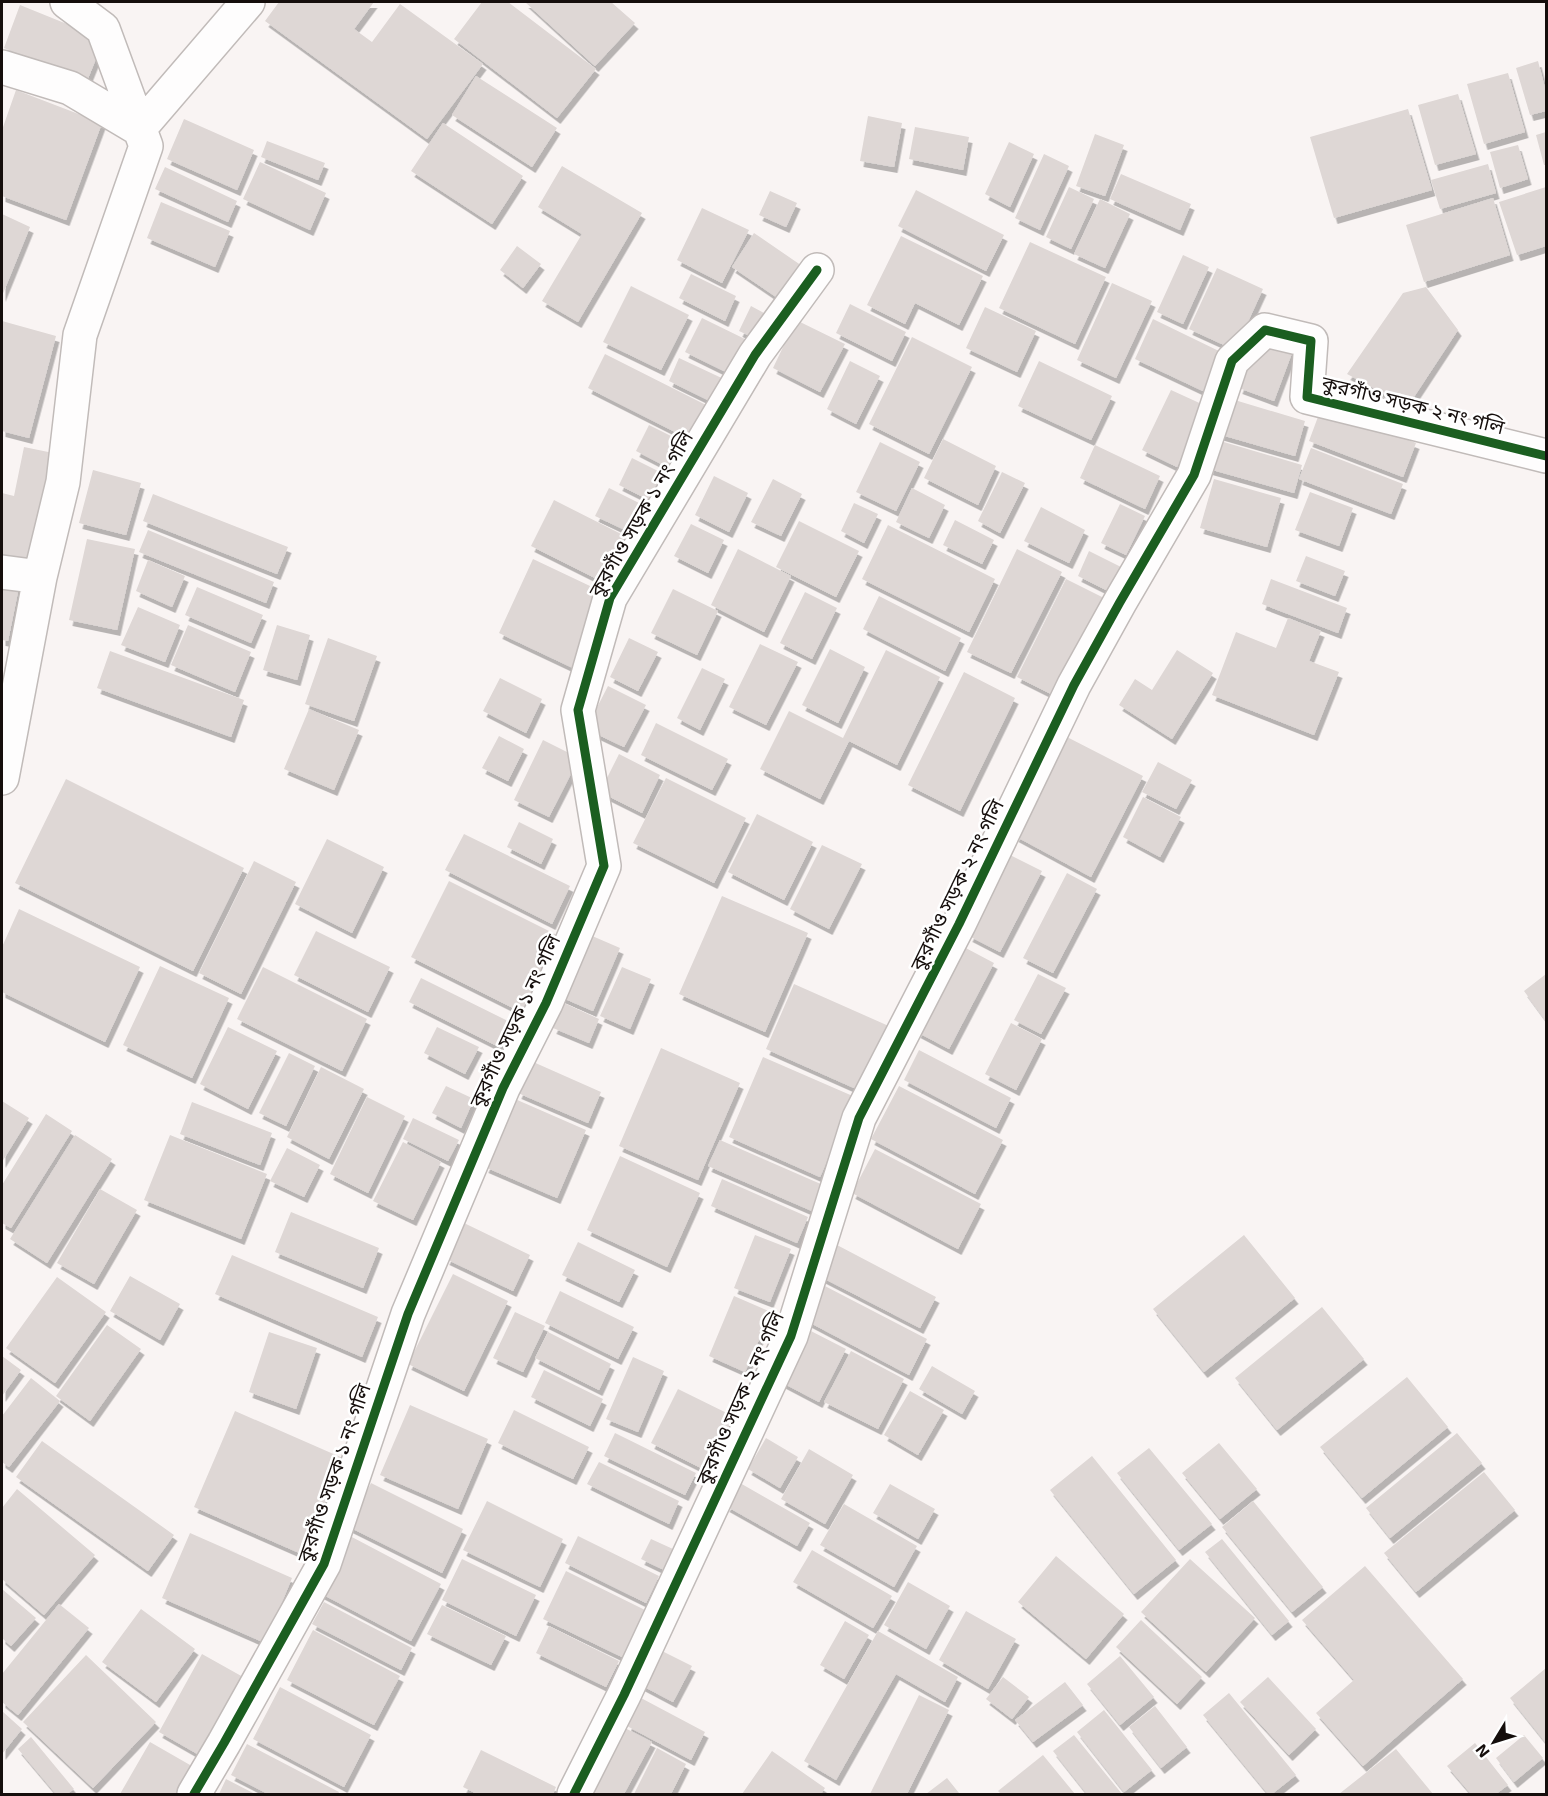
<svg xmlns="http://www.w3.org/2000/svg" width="1548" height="1796" font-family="'Exo 2','Noto Sans Bengali',sans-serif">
  <defs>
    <filter id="shadow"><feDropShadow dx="3.5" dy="6" stdDeviation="0" flood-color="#0004"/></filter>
  </defs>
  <rect width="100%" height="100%" fill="#f9f4f3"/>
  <path fill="#ded7d5" filter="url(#shadow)" d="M 279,2 L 374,2 L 354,29 L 372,42 L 400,4 L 483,64 L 427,139 L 265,21 Z
    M 482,2 L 508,2 L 596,69 L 557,118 L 454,39 Z
    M 525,2 L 611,2 L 635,23 L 595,66 Z
    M 20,5 L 104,39 L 87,81 L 4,48 Z
    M 1538,61 L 1546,92 L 1546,111 L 1530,115 L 1516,68 Z
    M 1508,73 L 1525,132 L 1484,144 L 1467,84 Z
    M 476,76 L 557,128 L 532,167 L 452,115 Z
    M 16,90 L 102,123 L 66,220 L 2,196 L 2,130 Z
    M 1458,94 L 1476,154 L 1435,165 L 1418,105 Z
    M 1408,109 L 1432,190 L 1334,218 L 1310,137 Z
    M 868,116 L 902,123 L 894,167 L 860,161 Z
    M 184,119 L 254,150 L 237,190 L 167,159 Z
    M 443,123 L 523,176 L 492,224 L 411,171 Z
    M 915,127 L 969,137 L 963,170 L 909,159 Z
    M 1546,132 L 1546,165 L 1544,165 L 1536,135 Z
    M 1095,134 L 1124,145 L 1105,196 L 1076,186 Z
    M 267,141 L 325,163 L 318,180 L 261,157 Z
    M 1009,142 L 1034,154 L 1010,207 L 985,194 Z
    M 1518,145 L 1528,179 L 1500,188 L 1490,152 Z
    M 1044,154 L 1069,166 L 1040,230 L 1015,218 Z
    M 260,162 L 326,193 L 310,230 L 243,199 Z
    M 1488,164 L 1496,193 L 1440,209 L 1431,180 Z
    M 562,166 L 642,213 L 578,322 L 542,301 L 582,234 L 538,207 Z
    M 165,167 L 237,201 L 228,222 L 155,189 Z
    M 1121,174 L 1191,204 L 1180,230 L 1110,199 Z
    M 1069,187 L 1094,199 L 1071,249 L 1046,237 Z
    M 1546,187 L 1546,246 L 1517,255 L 1499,202 Z
    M 916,190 L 1004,235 L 986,271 L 898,226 Z
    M 770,191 L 797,203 L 786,227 L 759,215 Z
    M 1493,198 L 1510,255 L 1424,282 L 1406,225 Z
    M 1100,199 L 1130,214 L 1105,268 L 1074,254 Z
    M 161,202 L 230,231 L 215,267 L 147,238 Z
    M 702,208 L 749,230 L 722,283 L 677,260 Z
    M 2,214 L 30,227 L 2,296 Z
    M 754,233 L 808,270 L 785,303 L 732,267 Z
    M 901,236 L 983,276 L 959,325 L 915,303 L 905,324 L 867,305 Z
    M 1030,242 L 1106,277 L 1075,344 L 999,308 Z
    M 517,246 L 541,264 L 523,288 L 500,270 Z
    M 1183,255 L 1209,267 L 1183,324 L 1157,312 Z
    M 1217,268 L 1263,289 L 1235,350 L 1189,329 Z
    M 691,274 L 736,296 L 725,321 L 679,298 Z
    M 1112,283 L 1152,301 L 1116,378 L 1077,360 Z
    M 631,286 L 689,315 L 661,370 L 603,342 Z
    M 1426,287 L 1458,330 L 1408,406 L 1347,374 L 1403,293 Z
    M 850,304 L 906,332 L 892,361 L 836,333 Z
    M 751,306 L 773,318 L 761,341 L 739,331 Z
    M 985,307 L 1036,331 L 1017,372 L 966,348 Z
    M 702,318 L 749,341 L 732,375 L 685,352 Z
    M 1153,319 L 1223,353 L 1205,392 L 1135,359 Z
    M 796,320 L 845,344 L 820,392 L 773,368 Z
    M 2,321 L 56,336 L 29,438 L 2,431 Z
    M 1260,332 L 1295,345 L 1274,401 L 1239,388 Z
    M 912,337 L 972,367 L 929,454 L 869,424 Z
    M 605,354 L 710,407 L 693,441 L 588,388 Z
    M 679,358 L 728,381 L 716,404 L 669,381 Z
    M 850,361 L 880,376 L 856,424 L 827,409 Z
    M 1039,361 L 1112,396 L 1091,440 L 1018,406 Z
    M 1171,390 L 1206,406 L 1177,467 L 1142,450 Z
    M 1228,398 L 1305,421 L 1295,456 L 1218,434 Z
    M 1322,406 L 1416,443 L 1403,477 L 1309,441 Z
    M 649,425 L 683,442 L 671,469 L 636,451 Z
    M 943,439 L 996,466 L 978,505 L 924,478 Z
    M 1217,440 L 1302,465 L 1294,493 L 1209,469 Z
    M 880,442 L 920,462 L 896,511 L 856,492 Z
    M 1095,445 L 1160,476 L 1145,509 L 1080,478 Z
    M 24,447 L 58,454 L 35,564 L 2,556 L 2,493 L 14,496 Z
    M 1311,448 L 1403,484 L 1391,514 L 1299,479 Z
    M 632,458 L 668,476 L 655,503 L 619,485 Z
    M 93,470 L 141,483 L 126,535 L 79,523 Z
    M 1002,472 L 1025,483 L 1000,533 L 978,521 Z
    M 714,476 L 748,493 L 729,532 L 695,515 Z
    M 773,479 L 802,494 L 781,536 L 751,522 Z
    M 1214,479 L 1281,498 L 1267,547 L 1200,528 Z
    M 609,488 L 653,510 L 640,537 L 595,516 Z
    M 912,488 L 945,505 L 929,538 L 896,522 Z
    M 1310,492 L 1353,508 L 1339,546 L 1295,530 Z
    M 153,494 L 288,547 L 277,574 L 143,521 Z
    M 554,500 L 631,539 L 609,585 L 531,546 Z
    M 854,503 L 878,514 L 864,543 L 841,531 Z
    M 1120,504 L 1145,516 L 1126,555 L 1101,543 Z
    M 1041,507 L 1085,530 L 1069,563 L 1024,541 Z
    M 955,520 L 994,540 L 982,564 L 943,545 Z
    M 799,521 L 859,551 L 836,597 L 776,567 Z
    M 691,524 L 724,540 L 708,573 L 674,556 Z
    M 888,525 L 995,579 L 969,632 L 862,579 Z
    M 148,530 L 274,582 L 266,603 L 139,552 Z
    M 87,539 L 135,549 L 117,630 L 69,620 Z
    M 738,549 L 791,576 L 764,632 L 711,605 Z
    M 1017,549 L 1062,572 L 1011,673 L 967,652 Z
    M 1089,551 L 1121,567 L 1110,592 L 1078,576 Z
    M 1306,556 L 1345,571 L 1335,596 L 1296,581 Z
    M 533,559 L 609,595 L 575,669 L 499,633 Z
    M 148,560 L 185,576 L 172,607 L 136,591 Z
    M 2,578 L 20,582 L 8,641 L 2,640 Z
    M 1066,579 L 1106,599 L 1057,697 L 1017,677 Z
    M 1271,579 L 1347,608 L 1338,633 L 1262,604 Z
    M 197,587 L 263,615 L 251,643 L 185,615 Z
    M 673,589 L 718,611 L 697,655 L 651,633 Z
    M 805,592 L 837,608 L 812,659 L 780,643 Z
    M 879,596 L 961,638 L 945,671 L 863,629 Z
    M 138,607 L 180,625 L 165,662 L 121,645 Z
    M 1288,618 L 1321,631 L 1309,661 L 1339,672 L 1314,735 L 1212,695 L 1236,632 L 1276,648 Z
    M 188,625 L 251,652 L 235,692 L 171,665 Z
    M 277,625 L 310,635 L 297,680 L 263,670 Z
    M 328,638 L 377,656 L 354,721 L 305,704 Z
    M 629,638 L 658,652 L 638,691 L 610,677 Z
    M 760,644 L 798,662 L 766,725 L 729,707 Z
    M 830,649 L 865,667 L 838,723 L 802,705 Z
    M 886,650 L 940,677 L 897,765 L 849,741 L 820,799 L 760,769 L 789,711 L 843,738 Z
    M 1177,650 L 1213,673 L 1172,739 L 1119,705 L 1135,679 L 1152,690 Z
    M 110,651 L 244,700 L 231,737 L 97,688 Z
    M 702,668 L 725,679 L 700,730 L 677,718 Z
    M 964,672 L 1015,698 L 960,811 L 908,785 Z
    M 500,678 L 542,699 L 526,733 L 483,711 Z
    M 608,686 L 646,705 L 624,747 L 586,729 Z
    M 309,709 L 359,730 L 334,790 L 284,769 Z
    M 656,723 L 728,759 L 712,790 L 641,755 Z
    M 499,736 L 524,749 L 508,781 L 482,768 Z
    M 1067,737 L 1143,776 L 1091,877 L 1015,836 Z
    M 543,740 L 579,758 L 549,817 L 514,800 Z
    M 619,754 L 660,775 L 642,813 L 600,792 Z
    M 1158,762 L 1192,780 L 1176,809 L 1142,792 Z
    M 666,778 L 746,818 L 714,883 L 633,843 Z
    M 66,779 L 244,868 L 193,971 L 15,883 Z
    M 1143,797 L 1181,817 L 1160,857 L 1123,837 Z
    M 757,814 L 813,842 L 784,900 L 728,872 Z
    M 519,822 L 553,839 L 541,864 L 507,847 Z
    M 464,834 L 570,886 L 552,924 L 445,870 Z
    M 327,839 L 384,867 L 352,933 L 295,904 Z
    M 822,845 L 862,864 L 829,929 L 790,909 Z
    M 1010,855 L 1042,871 L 1000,952 L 969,936 Z
    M 254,861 L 296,882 L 241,994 L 199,973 Z
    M 1067,873 L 1097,889 L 1053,973 L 1023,958 Z
    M 449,881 L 565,939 L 527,1015 L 411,957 Z
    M 722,896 L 808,933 L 765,1032 L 679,994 Z
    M 19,909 L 140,967 L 105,1042 L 2,992 L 2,947 Z
    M 316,931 L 390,967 L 368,1012 L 294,975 Z
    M 583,932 L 620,948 L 593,1011 L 556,995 Z
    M 962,946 L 994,963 L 949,1049 L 917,1032 Z
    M 160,966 L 229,998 L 192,1078 L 123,1045 Z
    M 263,967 L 367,1019 L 342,1071 L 237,1019 Z
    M 622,967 L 651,979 L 630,1029 L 600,1016 Z
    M 1038,974 L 1066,988 L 1041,1034 L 1014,1020 Z
    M 1546,974 L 1546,1021 L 1524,991 Z
    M 421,978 L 512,1023 L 499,1047 L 409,1002 Z
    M 794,984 L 891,1027 L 863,1092 L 766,1049 Z
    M 564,1003 L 599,1019 L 589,1043 L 553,1028 Z
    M 1011,1023 L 1042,1039 L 1016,1090 L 985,1074 Z
    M 228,1027 L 277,1051 L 248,1109 L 200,1084 Z
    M 437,1027 L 479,1047 L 465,1074 L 424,1053 Z
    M 661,1048 L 740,1083 L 698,1180 L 619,1146 Z
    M 919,1050 L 1011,1098 L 996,1128 L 904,1080 Z
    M 289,1053 L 315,1066 L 286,1126 L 259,1113 Z
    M 763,1057 L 855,1097 L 820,1177 L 729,1137 Z
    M 531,1061 L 601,1092 L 588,1123 L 518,1093 Z
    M 321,1067 L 364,1089 L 329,1159 L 287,1137 Z
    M 446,1086 L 474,1099 L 461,1128 L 432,1113 Z
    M 899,1086 L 1003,1140 L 975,1194 L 871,1139 Z
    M 367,1097 L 405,1116 L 368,1193 L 330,1174 Z
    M 515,1099 L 586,1130 L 557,1198 L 485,1167 Z
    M 2,1101 L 29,1118 L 2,1162 Z
    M 192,1102 L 272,1133 L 260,1165 L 180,1134 Z
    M 46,1114 L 72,1131 L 11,1228 L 2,1223 L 2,1185 Z
    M 413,1118 L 459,1140 L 448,1161 L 403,1139 Z
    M 75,1135 L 112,1159 L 47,1263 L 10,1239 Z
    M 170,1135 L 267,1174 L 241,1239 L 144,1200 Z
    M 720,1140 L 823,1185 L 812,1211 L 708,1166 Z
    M 403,1142 L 441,1162 L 413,1220 L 373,1201 Z
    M 287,1148 L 320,1165 L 304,1197 L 270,1181 Z
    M 875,1149 L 981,1204 L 958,1249 L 852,1193 Z
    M 620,1156 L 700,1193 L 667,1267 L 587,1230 Z
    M 722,1179 L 808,1217 L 797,1243 L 711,1206 Z
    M 100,1189 L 137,1210 L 94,1284 L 57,1263 Z
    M 291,1212 L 379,1248 L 363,1288 L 275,1252 Z
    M 464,1223 L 530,1255 L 513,1291 L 446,1259 Z
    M 755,1235 L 791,1249 L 770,1302 L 734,1288 Z
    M 1244,1235 L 1295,1298 L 1204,1372 L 1153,1309 Z
    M 578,1242 L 635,1270 L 619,1302 L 562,1275 Z
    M 837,1245 L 936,1297 L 920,1328 L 821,1277 Z
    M 232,1255 L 378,1317 L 362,1357 L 215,1294 Z
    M 453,1274 L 508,1301 L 464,1391 L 408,1364 Z
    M 130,1276 L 180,1304 L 160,1340 L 110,1311 Z
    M 57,1277 L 106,1312 L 55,1383 L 6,1348 Z
    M 821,1284 L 927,1339 L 909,1375 L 803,1319 Z
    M 560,1291 L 634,1327 L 618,1359 L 545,1323 Z
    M 734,1296 L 771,1312 L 745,1372 L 709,1356 Z
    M 1322,1307 L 1364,1359 L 1277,1430 L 1235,1378 Z
    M 515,1312 L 545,1326 L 523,1372 L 493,1358 Z
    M 107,1325 L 141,1349 L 90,1421 L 56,1396 Z
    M 807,1329 L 846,1349 L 819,1402 L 779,1381 Z
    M 269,1332 L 317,1348 L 296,1409 L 249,1392 Z
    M 548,1332 L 611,1364 L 599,1390 L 535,1358 Z
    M 851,1351 L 904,1379 L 878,1429 L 824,1402 Z
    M 2,1356 L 21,1370 L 2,1396 Z
    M 633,1357 L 664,1371 L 638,1432 L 606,1419 Z
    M 932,1366 L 975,1391 L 962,1414 L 919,1389 Z
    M 544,1370 L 603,1399 L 590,1426 L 531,1397 Z
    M 1407,1377 L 1448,1427 L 1362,1498 L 1320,1447 Z
    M 31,1378 L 60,1401 L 9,1467 L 2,1462 L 2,1416 Z
    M 678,1389 L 743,1421 L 717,1476 L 651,1443 Z
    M 910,1391 L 944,1410 L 918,1455 L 884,1435 Z
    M 410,1405 L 488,1439 L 458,1509 L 380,1475 Z
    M 514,1410 L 589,1447 L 573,1479 L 498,1443 Z
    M 235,1411 L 354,1463 L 313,1559 L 194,1507 Z
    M 615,1433 L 696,1473 L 685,1495 L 604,1456 Z
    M 1457,1433 L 1482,1463 L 1390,1538 L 1366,1508 Z
    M 766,1438 L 798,1457 L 780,1488 L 748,1469 Z
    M 42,1441 L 174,1535 L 148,1571 L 16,1477 Z
    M 1219,1443 L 1257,1489 L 1220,1519 L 1182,1473 Z
    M 1149,1448 L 1212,1524 L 1179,1550 L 1117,1473 Z
    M 809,1449 L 853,1475 L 825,1524 L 781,1499 Z
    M 1092,1456 L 1176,1560 L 1134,1594 L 1050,1490 Z
    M 599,1462 L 679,1501 L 669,1524 L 587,1484 Z
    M 1484,1472 L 1515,1510 L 1416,1592 L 1384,1553 Z
    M 371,1483 L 463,1529 L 442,1573 L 349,1527 Z
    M 740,1483 L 810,1523 L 797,1546 L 726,1506 Z
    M 890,1484 L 935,1509 L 918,1539 L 873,1513 Z
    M 17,1489 L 95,1555 L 44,1615 L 2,1579 L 2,1508 Z
    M 487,1501 L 563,1539 L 540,1587 L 463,1550 Z
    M 1253,1501 L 1323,1587 L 1292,1612 L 1222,1527 Z
    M 844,1504 L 917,1546 L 894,1587 L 820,1545 Z
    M 190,1533 L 292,1578 L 265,1643 L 162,1598 Z
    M 350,1536 L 441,1584 L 411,1641 L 320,1593 Z
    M 578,1536 L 659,1576 L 646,1603 L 565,1563 Z
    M 651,1539 L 673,1549 L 664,1570 L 641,1559 Z
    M 1222,1539 L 1289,1621 L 1272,1635 L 1205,1552 Z
    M 812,1550 L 892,1596 L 873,1628 L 793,1582 Z
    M 1056,1556 L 1124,1614 L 1086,1659 L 1018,1602 Z
    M 462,1559 L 536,1595 L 516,1636 L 442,1600 Z
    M 1190,1559 L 1255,1618 L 1206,1672 L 1141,1612 Z
    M 1365,1566 L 1463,1679 L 1363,1766 L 1316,1713 L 1354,1680 L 1302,1620 Z
    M 566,1571 L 645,1610 L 622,1657 L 543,1619 Z
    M 908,1582 L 950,1606 L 926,1649 L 884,1625 Z
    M 2,1589 L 36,1618 L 11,1646 L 2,1638 Z
    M 324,1602 L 412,1648 L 401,1670 L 312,1624 Z
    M 59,1604 L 89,1628 L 18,1715 L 2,1702 L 2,1674 Z
    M 442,1605 L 506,1636 L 491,1665 L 427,1634 Z
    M 141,1609 L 195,1649 L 156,1702 L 102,1662 Z
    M 966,1611 L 1016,1639 L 988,1689 L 939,1660 Z
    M 1141,1620 L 1202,1677 L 1177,1704 L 1116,1647 Z
    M 845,1621 L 869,1635 L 844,1679 L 820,1665 Z
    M 549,1626 L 619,1661 L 606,1687 L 536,1653 Z
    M 313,1630 L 400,1676 L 374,1725 L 287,1680 Z
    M 878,1631 L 958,1677 L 945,1702 L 896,1674 L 836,1780 L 804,1761 Z
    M 656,1648 L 692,1666 L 673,1702 L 637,1683 Z
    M 202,1654 L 252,1682 L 208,1760 L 159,1732 Z
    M 86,1655 L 156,1722 L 93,1788 L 23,1722 Z
    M 1120,1656 L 1154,1697 L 1120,1725 L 1087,1684 Z
    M 1546,1668 L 1546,1743 L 1510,1698 Z
    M 1003,1677 L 1029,1697 L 1012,1719 L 986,1699 Z
    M 1268,1677 L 1316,1729 L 1289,1755 L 1240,1702 Z
    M 1065,1682 L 1083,1705 L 1033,1742 L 1015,1720 Z
    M 280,1687 L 371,1735 L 344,1787 L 253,1739 Z
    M 1229,1693 L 1296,1775 L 1272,1794 L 1268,1794 L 1203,1715 Z
    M 919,1695 L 949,1710 L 907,1794 L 870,1794 Z
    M 641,1698 L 705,1732 L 691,1760 L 627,1726 Z
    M 1155,1706 L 1187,1747 L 1161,1768 L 1129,1727 Z
    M 1104,1710 L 1152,1770 L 1124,1792 L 1077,1732 Z
    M 2,1711 L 22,1729 L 2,1754 Z
    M 623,1727 L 652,1742 L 624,1794 L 588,1794 Z
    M 1074,1735 L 1122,1794 L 1087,1794 L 1053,1751 Z
    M 1524,1735 L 1543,1758 L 1514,1782 L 1496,1758 Z
    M 31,1737 L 74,1789 L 67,1794 L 56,1794 L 18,1749 Z
    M 150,1742 L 197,1769 L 182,1794 L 120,1794 Z
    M 1475,1743 L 1508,1785 L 1496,1794 L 1471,1794 L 1447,1766 Z
    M 247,1744 L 339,1792 L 338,1794 L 268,1794 L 231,1775 Z
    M 657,1748 L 686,1764 L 671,1794 L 634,1794 Z
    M 1396,1749 L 1433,1794 L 1339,1794 Z
    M 481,1750 L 556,1787 L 553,1794 L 477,1794 L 463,1787 Z
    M 772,1751 L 825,1788 L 821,1794 L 742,1794 Z
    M 1043,1755 L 1075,1794 L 1001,1794 L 998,1791 Z
    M 947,1778 L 959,1793 L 958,1794 L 926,1794 Z
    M 226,1779 L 255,1794 L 219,1794 Z"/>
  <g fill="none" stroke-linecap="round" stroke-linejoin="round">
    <g stroke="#c1bbb9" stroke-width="36">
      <path id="minor" d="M 2,67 L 70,88 L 139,129 L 248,2
        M 2,572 L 40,577
        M 2,778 L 40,577 L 63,482 L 80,335 L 146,146 L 103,29 L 67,2
        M 194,1794 L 224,1743 L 324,1564 L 408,1314 L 503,1088 L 546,1003 L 604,866 L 578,710 L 610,598 L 755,355 L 817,270
        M 574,1794 L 624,1695 L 791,1336 L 859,1118 L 959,924 L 1074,685 L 1120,602 L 1194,475 L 1232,361 L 1265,330 L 1311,341 L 1307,397 L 1546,456"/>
    </g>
    <use href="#minor" stroke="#fefdfd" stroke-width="33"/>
    <g stroke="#fff" stroke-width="13">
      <path id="cycleway" d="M 194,1794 L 224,1743 L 324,1564 L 408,1314 L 503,1088 L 546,1003 L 604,866 L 578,710 L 610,598 L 755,355 L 817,270
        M 574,1794 L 624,1695 L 791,1336 L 859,1118 L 959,924 L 1074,685 L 1120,602 L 1194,475 L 1232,361 L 1265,330 L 1311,341 L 1307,397 L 1546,456"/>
    </g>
    <use href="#cycleway" stroke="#1b5e20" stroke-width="9"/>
  </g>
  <g text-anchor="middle" stroke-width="5" stroke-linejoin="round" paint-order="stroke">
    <g font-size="20" fill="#150e0c" stroke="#fff">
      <text transform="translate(1413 405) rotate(14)" y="7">কুরগাঁও সড়ক ২ নং গলি</text>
      <text transform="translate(641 514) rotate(-60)" y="7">কুরগাঁও সড়ক ১ নং গলি</text>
      <text transform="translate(957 885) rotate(-64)" y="7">কুরগাঁও সড়ক ২ নং গলি</text>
      <text transform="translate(515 1021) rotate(-65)" y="7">কুরগাঁও সড়ক ১ নং গলি</text>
      <text transform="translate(740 1398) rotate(-66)" y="7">কুরগাঁও সড়ক ২ নং গলি</text>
      <text transform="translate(334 1473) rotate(-71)" y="7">কুরগাঁও সড়ক ১ নং গলি</text>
    </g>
  </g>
  <rect width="1548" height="1796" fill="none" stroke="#150e0c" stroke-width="6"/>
  <g transform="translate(1494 1742) rotate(232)" stroke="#ffffff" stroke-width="4.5" paint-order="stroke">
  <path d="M0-4.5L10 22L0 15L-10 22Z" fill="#150e0c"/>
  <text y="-9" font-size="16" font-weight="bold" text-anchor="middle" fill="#150e0c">N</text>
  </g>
</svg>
